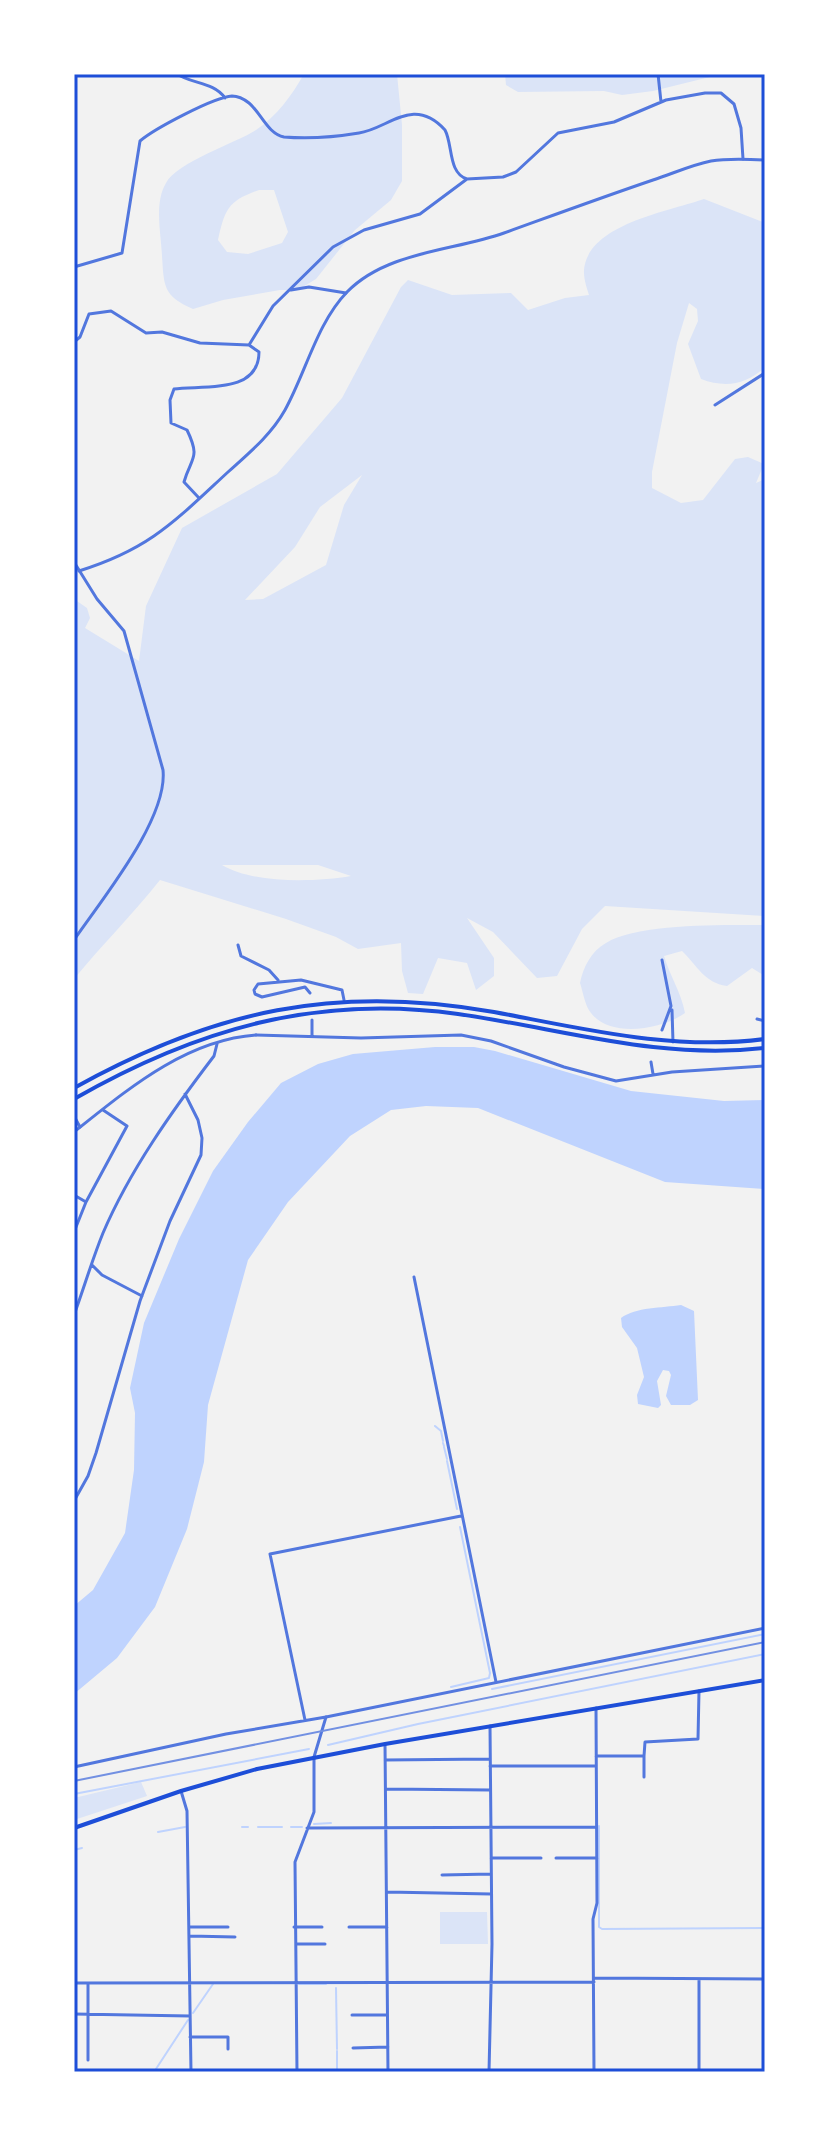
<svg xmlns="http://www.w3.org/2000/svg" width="839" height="2146" font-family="'IBM Plex Serif',serif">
  <rect width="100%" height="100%" fill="#f2f2f2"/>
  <path fill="#dbe4f7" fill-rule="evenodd" d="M 304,74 L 397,74 L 402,125 L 402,181 L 391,200 L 355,230 L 316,279 L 298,290 L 280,290 L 223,300 L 193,309 C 163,296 164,286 162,256 C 161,233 154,203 166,183 C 177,162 236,143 256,130 C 277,116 292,95 304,74 ZM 259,190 L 274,190 L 288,232 L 282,243 L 248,254 L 227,252 L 218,240 C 225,209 228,201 259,190 Z
    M 505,74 L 722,74 L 653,91 L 622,95 L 604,91 L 518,92 L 506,85 Z
    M 704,199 L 765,223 L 765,367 C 746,385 725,388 701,379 L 688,344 L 698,321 L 697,309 L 689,303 L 677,343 L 652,472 L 652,488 L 681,503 L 703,500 L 735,459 L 748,457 L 764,464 L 756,483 L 765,479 L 765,916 L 605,906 L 582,929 L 557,976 L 537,978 L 493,932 L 467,918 L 494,958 L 494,976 L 476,990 L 467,963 L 438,958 L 423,994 L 408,993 L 402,971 L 401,943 L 358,949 L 336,937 L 286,919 L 160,880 C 132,915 102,945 74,979 L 74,599 L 87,608 L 90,618 L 85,628 L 139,661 L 146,606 L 182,528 L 277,474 L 342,398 L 401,287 L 408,280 L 452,295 L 511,293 L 528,310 L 565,298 L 589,295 C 586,286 582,274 585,264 C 595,223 670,211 704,199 ZM 362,475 L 344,505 L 326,565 L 263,599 L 245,600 L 295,547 L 320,507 ZM 222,865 L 318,865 L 351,876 C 315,882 254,884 222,865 Z
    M 765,925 L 765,976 L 752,968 L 727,986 C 704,983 697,965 682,951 L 664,956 C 670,976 681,992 685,1013 C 663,1029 611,1039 591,1013 C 585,1006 583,992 580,983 C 583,968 591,951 606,943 C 637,923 726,925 765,925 Z
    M 141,1782 L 147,1796 L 74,1820 L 74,1798 Z
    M 440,1912 L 487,1912 L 488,1944 L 440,1944 Z"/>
  <path fill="#bfd3fe" d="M 435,1047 L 474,1047 L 495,1051 L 631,1091 L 724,1101 L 765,1100 L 765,1189 L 665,1182 L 478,1108 L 426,1106 L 391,1110 L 350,1136 L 288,1202 L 248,1260 L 208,1405 L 204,1462 L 187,1529 L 155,1607 L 117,1658 L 74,1694 L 74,1606 L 93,1590 L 125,1533 L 134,1470 L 135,1413 L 130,1388 L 144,1323 L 179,1239 L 213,1171 L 248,1122 L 281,1083 L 318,1064 L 353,1054 Z
    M 681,1305 L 694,1311 L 698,1400 L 690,1405 L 671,1405 L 666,1396 L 671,1375 L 669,1371 L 663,1370 L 657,1381 L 661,1405 L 658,1408 L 638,1404 L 637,1395 L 644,1377 L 637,1348 L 622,1327 L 621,1318 C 636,1307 662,1308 681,1305 Z"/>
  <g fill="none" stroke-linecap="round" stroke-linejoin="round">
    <path stroke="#bfd3fe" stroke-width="2" d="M 435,1426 L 441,1431 L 443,1441
      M 443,1443 L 444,1446
      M 444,1447 L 447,1459
      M 447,1461 L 457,1509
      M 451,1687 L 489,1678 L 490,1673 L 460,1527
      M 492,1689 L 765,1634
      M 328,1745 L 418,1724 L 765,1654
      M 74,1794 L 309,1749
      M 314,1824 L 331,1823
      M 599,1826 L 599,1927 L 602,1929 L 765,1928
      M 242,1827 L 248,1827
      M 258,1827 L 282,1827
      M 291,1827 L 302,1827
      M 158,1832 L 185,1827
      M 74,1850 L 82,1848
      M 299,1984 L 326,1984
      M 336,1988 L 337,2049
      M 193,2013 L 213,1984
      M 337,2051 L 337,2072
      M 154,2072 L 188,2020"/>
    <path stroke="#5277de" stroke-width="3" d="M 177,74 C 192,84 214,82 225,98
      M 658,74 L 661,102
      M 74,267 L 122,253 L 140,141 C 154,129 214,97 232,96 C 238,96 244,99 249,103 C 261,113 268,134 284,137 C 308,139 335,137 359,133 C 388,129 413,95 445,130 C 453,145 448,173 467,179 L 503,177 L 516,172 L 558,133 L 614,122 L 666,100 L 705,93 L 721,93 L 734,104 L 741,128 L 743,159
      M 291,290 L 309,287 L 346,293
      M 74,342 L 80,337 L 89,314 L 111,311 L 146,333 L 162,332 L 200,343 L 249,345 L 259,352 C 259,395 201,385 174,389 L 170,400 L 171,423 L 187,430 C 201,459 191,457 184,482 L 199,498
      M 249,345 L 273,306 L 333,247 L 364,230 L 420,214 L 467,179
      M 715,405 L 765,373
      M 74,562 L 97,599 L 124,631 L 163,770 C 168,819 102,899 74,940
      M 238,945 L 241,956 L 269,970 L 278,980
      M 662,960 L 671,1006 L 662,1030
      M 310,993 L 305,987 L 262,997 L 255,994 L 254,990 L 258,984 L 301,980 L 342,990 L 344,1000
      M 672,1010 L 673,1042
      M 757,1019 L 765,1021
      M 312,1020 L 312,1036
      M 256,1035 L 361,1038 L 461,1035 L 491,1041 L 564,1067 L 616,1081 L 672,1072 L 765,1066
      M 651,1062 L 653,1074
      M 74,1116 L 80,1127
      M 74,1195 L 86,1202 L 74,1232
      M 86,1202 L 127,1126 L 103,1110
      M 92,1265 L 102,1275 L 142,1296
      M 414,1277 L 496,1682
      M 74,1315 C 84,1288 92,1260 103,1233 C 130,1170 172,1111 214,1056 L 217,1044
      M 74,1501 L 88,1476 L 96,1453 L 140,1301 L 170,1221 L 201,1155 L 202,1138 L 198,1120 L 185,1094
      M 305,1720 L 270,1554 L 461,1516
      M 385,1744 L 388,2072
      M 596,1756 L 644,1756 L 644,1777
      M 644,1756 L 645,1742 L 698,1739 L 699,1691
      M 385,1760 L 490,1759
      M 490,1766 L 596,1766
      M 74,1767 L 226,1734 L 326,1717 L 314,1757 L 314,1812 L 295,1862 L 297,2072
      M 386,1789 L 490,1790
      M 181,1791 L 187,1811 L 191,2072
      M 307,1828 L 596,1827
      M 491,1858 L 541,1858
      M 556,1858 L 597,1858
      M 442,1875 L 491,1874
      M 387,1892 L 491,1894
      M 190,1927 L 228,1927
      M 294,1927 L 322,1927
      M 349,1927 L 387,1927
      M 190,1936 L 235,1937
      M 296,1944 L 325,1944
      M 594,1978 L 765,1979
      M 699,1980 L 699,2072
      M 74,1983 L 594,1982
      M 74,2014 L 190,2016
      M 352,2015 L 387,2015
      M 190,2037 L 228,2037 L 228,2049
      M 353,2048 L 388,2047
      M 88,2060 L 88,1983
      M 489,2072 L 492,1944 L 490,1726
      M 594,2072 L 593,1919 L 597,1903 L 596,1708"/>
    <path stroke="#5277de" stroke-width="3" d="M 79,571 C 150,549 175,521 228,472 C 249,453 271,435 285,410 C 306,372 317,323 347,292 C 387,251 454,251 504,233 C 554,215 603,197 653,180 C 672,174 691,165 711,161 C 728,158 747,159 765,160
      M 74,1132 C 127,1090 185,1040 256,1035
      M 326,1717 L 765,1628"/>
    <path stroke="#1d4ed8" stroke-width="4" d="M 74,1828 L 181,1791 L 257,1769 L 385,1744 L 765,1680"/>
    <path stroke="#1d4ed8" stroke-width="4" d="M 74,1088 C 214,1010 336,984 494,1012 C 585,1029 672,1051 765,1039
      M 74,1099 C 196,1029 317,994 458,1014 C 563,1029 657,1060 765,1048"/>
    <path stroke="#7290e2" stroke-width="2" d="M 74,1781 L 765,1642"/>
  </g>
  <rect width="839" height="2146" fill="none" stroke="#ffffff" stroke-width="152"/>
  <rect x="76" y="76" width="687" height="1994" fill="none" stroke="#1d4ed8" stroke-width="3"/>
</svg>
